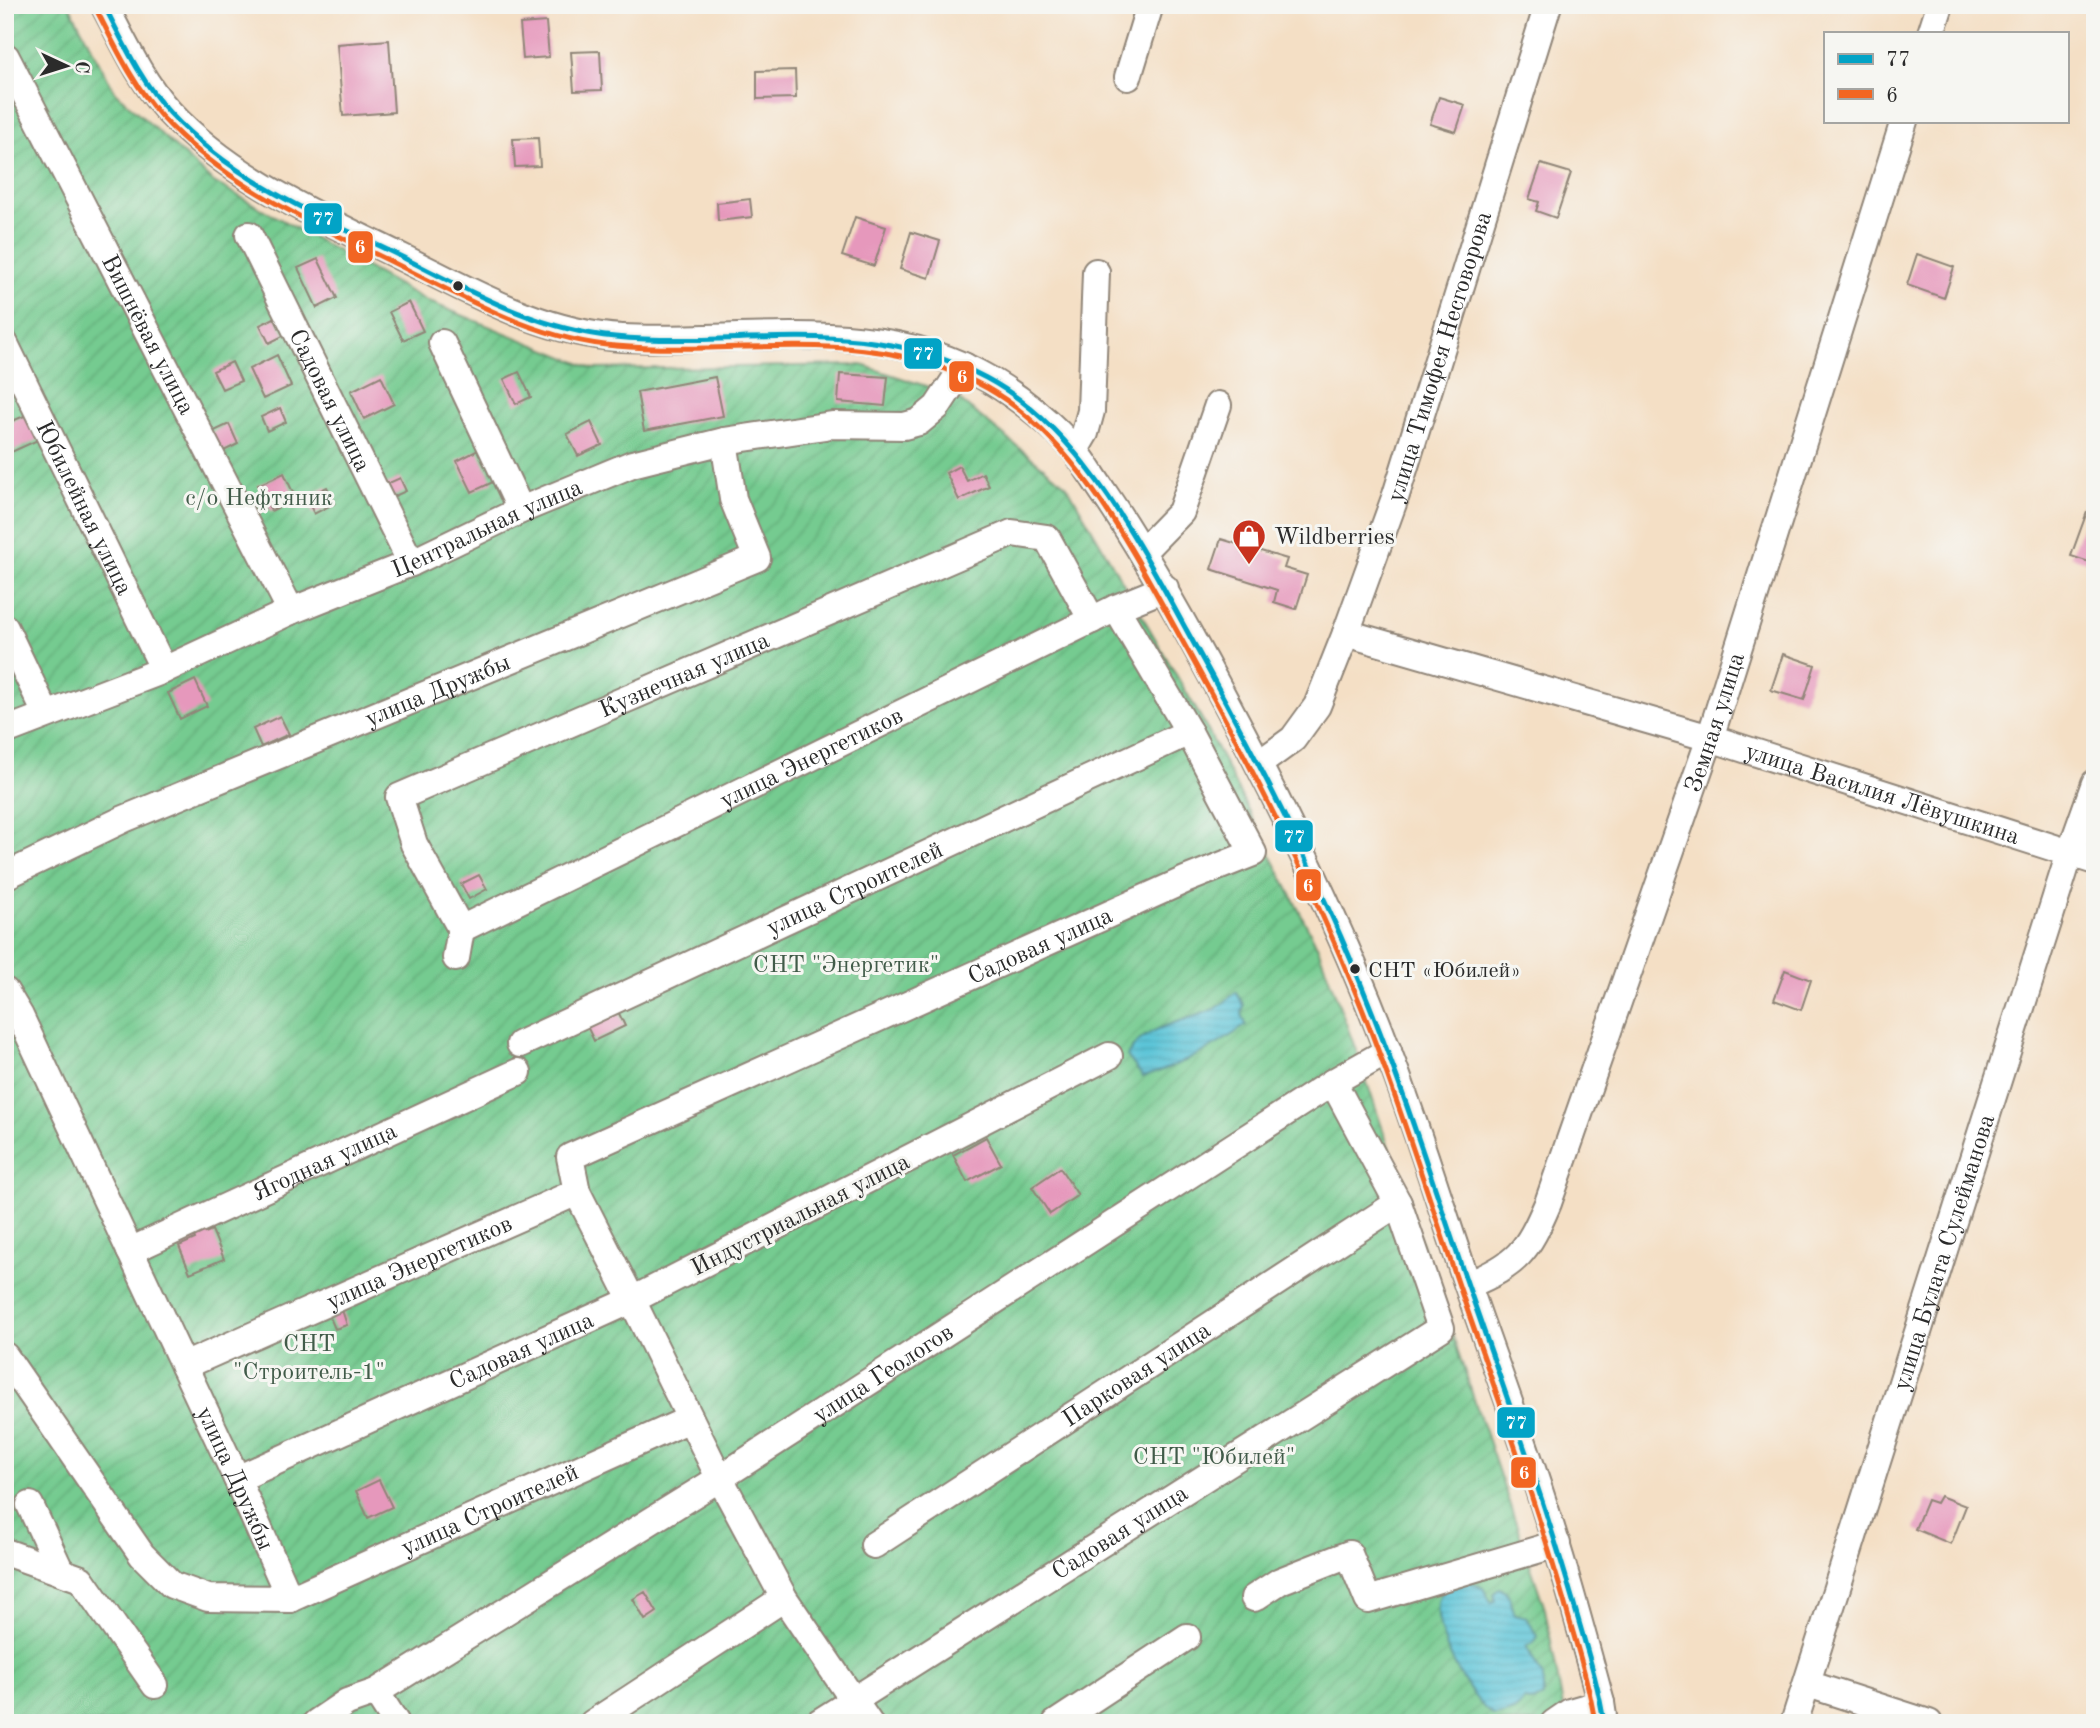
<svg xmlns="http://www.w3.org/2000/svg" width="2100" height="1728" font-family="'Old Standard TT',serif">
  <defs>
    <pattern id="garden-furrows" width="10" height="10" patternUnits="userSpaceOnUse" patternTransform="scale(1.75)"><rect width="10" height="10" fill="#74cb90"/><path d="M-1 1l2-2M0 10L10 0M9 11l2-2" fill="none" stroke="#65ae7c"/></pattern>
    <pattern id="water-rules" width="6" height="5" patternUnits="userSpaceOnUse" patternTransform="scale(1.75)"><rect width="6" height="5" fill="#5cc5d8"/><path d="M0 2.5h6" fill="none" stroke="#50a9ba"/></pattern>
  </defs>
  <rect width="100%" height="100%" fill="#f6f6f2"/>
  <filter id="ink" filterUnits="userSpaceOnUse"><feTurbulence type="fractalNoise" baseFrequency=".0143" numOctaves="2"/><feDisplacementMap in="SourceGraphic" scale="14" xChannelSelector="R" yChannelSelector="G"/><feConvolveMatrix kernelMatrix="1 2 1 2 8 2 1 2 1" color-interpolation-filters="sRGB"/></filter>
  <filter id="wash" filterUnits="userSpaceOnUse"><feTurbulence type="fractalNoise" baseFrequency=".00686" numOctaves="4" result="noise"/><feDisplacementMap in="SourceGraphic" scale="28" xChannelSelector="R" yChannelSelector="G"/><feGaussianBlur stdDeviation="1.57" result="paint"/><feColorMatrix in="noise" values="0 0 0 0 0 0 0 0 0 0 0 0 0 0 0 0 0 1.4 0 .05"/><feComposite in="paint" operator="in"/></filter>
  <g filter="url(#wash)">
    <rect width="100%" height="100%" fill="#f4dfc5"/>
    <path fill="url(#garden-furrows)" stroke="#507b5e" stroke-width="2" d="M 5,5 L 69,5 L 114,91 L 212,181 L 427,301 L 594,369 L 862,365 L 953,395 L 1067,486 L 1204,723 L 1318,948 L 1357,1053 L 1545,1609 L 1566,1723 L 5,1723 Z"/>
    <path fill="url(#water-rules)" stroke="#447882" stroke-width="2" d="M 1236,992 L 1244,1005 L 1242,1014 L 1246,1025 C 1214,1049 1181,1065 1143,1077 L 1127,1056 C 1144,1024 1184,1023 1214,1009 C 1222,1006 1229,997 1236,992 Z
      M 1468,1581 L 1483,1588 L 1491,1602 L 1495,1601 L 1494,1593 L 1500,1588 C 1511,1594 1511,1604 1515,1615 L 1527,1618 L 1537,1636 L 1533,1643 L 1526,1646 L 1543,1677 L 1543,1697 L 1533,1702 L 1524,1700 C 1516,1713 1509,1714 1494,1716 C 1470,1701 1427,1625 1440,1596 C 1445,1586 1458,1584 1468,1581 Z"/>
    <g id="blocks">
      <path fill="#e698bc" d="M 546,22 L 549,57 L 523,59 L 520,24 Z
        M 389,40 L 394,112 L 343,116 L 337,44 Z
        M 600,51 L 602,90 L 574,91 L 571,52 Z
        M 795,70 L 796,98 L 757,99 L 757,71 Z
        M 1439,97 L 1465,105 L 1456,132 L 1430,124 Z
        M 538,138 L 540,166 L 515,167 L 513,139 Z
        M 1541,164 L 1571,173 L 1556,218 L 1536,211 L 1539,202 L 1529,199 Z
        M 750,199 L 752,217 L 718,221 L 717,203 Z
        M 855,217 L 886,227 L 874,266 L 842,256 Z
        M 911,232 L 940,241 L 929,278 L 900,269 Z
        M 1917,254 L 1954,267 L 1944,298 L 1907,285 Z
        M 318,259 L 337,298 L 317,308 L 298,268 Z
        M 409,302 L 423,331 L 403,340 L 389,312 Z
        M 276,317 L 285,335 L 269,343 L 260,325 Z
        M 277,355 L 291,386 L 263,399 L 249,369 Z
        M 232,362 L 241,381 L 222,389 L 213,371 Z
        M 519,372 L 531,397 L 516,404 L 504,379 Z
        M 840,374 L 888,377 L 885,406 L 838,402 Z
        M 381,376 L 394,404 L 364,419 L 351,391 Z
        M 715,377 L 723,416 L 644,431 L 637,392 Z
        M 280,408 L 286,422 L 267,431 L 261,417 Z
        M 29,414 L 40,439 L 5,455 L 5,424 Z
        M 591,422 L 602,445 L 578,456 L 567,434 Z
        M 229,424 L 238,444 L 218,454 L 208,434 Z
        M 478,450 L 493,482 L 472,492 L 457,461 Z
        M 959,466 L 967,481 L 983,473 L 989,486 L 959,500 L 946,473 Z
        M 284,473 L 296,499 L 271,511 L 258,485 Z
        M 400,478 L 406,491 L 386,500 L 380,487 Z
        M 327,487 L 335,503 L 314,514 L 306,497 Z
        M 2087,512 L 2095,514 L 2095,564 L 2071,556 Z
        M 1221,539 L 1287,559 L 1284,568 L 1307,575 L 1296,609 L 1274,602 L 1277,590 L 1211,569 Z
        M 1783,654 L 1815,665 L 1804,700 L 1771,690 Z
        M 195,680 L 207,706 L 180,719 L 168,693 Z
        M 280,716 L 289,734 L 261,747 L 253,729 Z
        M 479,875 L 487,889 L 469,899 L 461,884 Z
        M 1785,970 L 1811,980 L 1801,1010 L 1774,1000 Z
        M 614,1003 L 625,1026 L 594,1041 L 583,1018 Z
        M 986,1137 L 1001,1164 L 967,1182 L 953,1155 Z
        M 1060,1168 L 1078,1195 L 1050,1214 L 1032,1187 Z
        M 204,1229 L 205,1233 L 212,1230 L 224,1259 L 190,1273 L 179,1246 L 195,1239 L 193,1234 Z
        M 342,1310 L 347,1325 L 335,1329 L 329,1315 Z
        M 379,1480 L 392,1507 L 368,1518 L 356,1491 Z
        M 1940,1496 L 1966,1506 L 1951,1544 L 1915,1529 L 1927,1500 L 1936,1503 Z
        M 645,1592 L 657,1612 L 645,1620 L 633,1599 Z"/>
    </g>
  </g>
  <g filter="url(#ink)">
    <use href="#blocks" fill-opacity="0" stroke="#908578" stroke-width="2"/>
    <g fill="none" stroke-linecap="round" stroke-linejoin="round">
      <g stroke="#908578" stroke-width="30">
        <g id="minor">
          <path d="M 104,5 C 123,41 141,81 169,112 C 231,179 320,217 401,257 C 470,291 543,334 622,338 C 745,344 879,313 990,380 C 1020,398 1053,424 1076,452 C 1086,465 1095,480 1104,493 C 1142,549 1174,606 1206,665 C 1274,790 1337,917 1387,1049 C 1417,1127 1441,1207 1468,1286 C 1498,1373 1531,1459 1557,1547 C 1573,1599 1587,1651 1601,1703 L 1604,1723"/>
          <path d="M 1931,33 L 1940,5"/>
          <path id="s1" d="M 6,57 L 291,611"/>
          <path d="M 1128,77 L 1150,5"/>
          <path id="s2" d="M 249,235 L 411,563"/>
          <path d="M 442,343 L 521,510"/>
          <path id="s3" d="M 5,344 L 164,670"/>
          <path d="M 1075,450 L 1085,433 L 1091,411 L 1096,272"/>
          <path d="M 1143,551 L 1181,512 L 1218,405"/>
          <path d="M 5,628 L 46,714"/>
          <path id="s4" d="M 1346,633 L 1710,738 L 2095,861"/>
          <path id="s5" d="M 5,731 L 164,670 L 291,611 L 411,563 L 521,510 L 632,464 L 724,441 L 832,425 L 904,426 L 919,422 L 937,407 L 964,366"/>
          <path id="s6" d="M 1260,763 L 1293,739 L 1317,706 L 1346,633 L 1396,495 L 1548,5"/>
          <path id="s7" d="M 5,876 L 124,819 L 757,558 L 733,499 L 724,441"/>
          <path id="s8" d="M 461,929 L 1116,608 L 1165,588"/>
          <path id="s9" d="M 456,958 L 461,929 L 414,844 L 399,797 L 1012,533 L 1047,538 L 1092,620"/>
          <path id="s10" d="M 5,991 L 20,1016 L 237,1479 L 290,1599"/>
          <path id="s11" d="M 520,1044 L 1189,732"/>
          <path id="s12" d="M 1109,1056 L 632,1300 L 577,1192 L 570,1157 L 1185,880 L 1253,853 L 1189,732 L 1116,608"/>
          <path id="s13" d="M 130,1251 L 518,1072"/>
          <path id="s14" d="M 1468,1285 C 1518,1264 1527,1252 1548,1203 L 1710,738 L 1904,121"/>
          <path id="s15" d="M 5,1356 L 142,1555 L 172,1585 L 208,1598 L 290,1599 L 690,1419"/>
          <path id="s16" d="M 184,1366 L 577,1192"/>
          <path id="s17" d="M 237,1479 L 632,1300 L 715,1469 L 784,1598 L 869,1723"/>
          <path d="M 30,1505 L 61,1572"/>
          <path id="s18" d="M 874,1545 L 1398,1203"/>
          <path d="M 5,1552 L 81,1579 L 155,1685"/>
          <path d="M 1254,1598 L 1280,1581 L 1349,1554 L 1368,1600 L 1557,1544"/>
          <path d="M 1808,1684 L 1929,1723"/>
          <path d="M 376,1692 L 396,1723"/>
          <path id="s19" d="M 316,1723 L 347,1702 L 376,1692 L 720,1478 L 1333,1082 L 1388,1051"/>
          <path d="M 593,1723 L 784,1598"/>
          <path id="s20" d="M 818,1723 L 1441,1328 L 1398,1203 L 1333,1082"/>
          <path d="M 1056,1723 L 1187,1637"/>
          <path d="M 1554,1723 L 1570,1712 L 1601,1703"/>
          <path id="s21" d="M 1794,1723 L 2070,853 L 2095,783"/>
        </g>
      </g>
      <use href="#minor" stroke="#fff" stroke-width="26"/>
      <g stroke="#f6f6f2" stroke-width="10">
        <path id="bus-1" d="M 104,5 C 123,42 141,82 170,113 C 233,181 322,218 404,258 C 471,292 538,330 615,337 C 745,349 862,312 986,378 C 1080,428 1137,540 1187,631 C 1254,752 1318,876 1369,1004 C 1410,1106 1441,1210 1478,1314 C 1511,1409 1545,1504 1573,1601 C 1584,1641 1598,1681 1604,1723"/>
      </g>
      <g stroke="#f6f6f2" stroke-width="10">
        <path id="bus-2" d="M 96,9 C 115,46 133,85 161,116 C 224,185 312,223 394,263 C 465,298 536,340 616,346 C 744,357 868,322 987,388 C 1075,438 1130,546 1178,633 C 1245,754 1309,877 1361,1006 C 1403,1111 1435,1219 1473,1326 C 1505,1417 1537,1508 1564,1601 C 1575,1641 1589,1682 1595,1723"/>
      </g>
      <use href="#bus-1" stroke="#02a3c6" stroke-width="5"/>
      <use href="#bus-2" stroke="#f26522" stroke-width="5"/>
    </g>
  </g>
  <defs>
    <g id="shop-pin" transform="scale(1.75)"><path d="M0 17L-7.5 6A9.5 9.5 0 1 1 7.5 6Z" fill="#c8321e" stroke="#f6f6f2"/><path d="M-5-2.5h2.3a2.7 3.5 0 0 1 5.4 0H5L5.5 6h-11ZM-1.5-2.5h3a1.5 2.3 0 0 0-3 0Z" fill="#fff"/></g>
  </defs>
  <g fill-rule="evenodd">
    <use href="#shop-pin" x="1249" y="536"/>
  </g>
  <g fill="#2b2b2b" stroke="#f6f6f2" stroke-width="2.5">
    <circle cx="458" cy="286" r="6"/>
    <circle cx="1355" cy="969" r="6"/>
  </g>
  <g text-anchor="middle" stroke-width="6" stroke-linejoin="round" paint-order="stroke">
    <g font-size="22" fill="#2b2b2b" stroke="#f6f6f2" text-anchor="start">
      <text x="1368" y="977">СНТ «Юбилей»</text>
    </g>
    <g font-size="24" fill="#2b2b2b" stroke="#f6f6f2">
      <text dy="8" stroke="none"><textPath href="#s1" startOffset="312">Вишнёвая улица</textPath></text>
      <text dy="8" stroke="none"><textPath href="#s6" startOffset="452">улица Тимофея Несговорова</textPath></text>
      <text dy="8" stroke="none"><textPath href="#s2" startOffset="184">Садовая улица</textPath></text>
      <text dy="8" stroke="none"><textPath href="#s3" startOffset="182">Юбилейная улица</textPath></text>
      <text dy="8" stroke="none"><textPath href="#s5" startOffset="523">Центральная улица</textPath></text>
      <text dy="8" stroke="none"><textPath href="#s9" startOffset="486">Кузнечная улица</textPath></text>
      <text dy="8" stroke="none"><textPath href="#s7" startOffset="471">улица Дружбы</textPath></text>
      <text dy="8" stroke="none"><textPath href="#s14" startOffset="628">Земная улица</textPath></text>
      <text dy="8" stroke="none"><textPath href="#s8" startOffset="390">улица Энергетиков</textPath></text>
      <text dy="8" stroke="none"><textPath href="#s4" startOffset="560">улица Василия Лёвушкина</textPath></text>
      <text dy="8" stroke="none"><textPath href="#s11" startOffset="369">улица Строителей</textPath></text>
      <text dy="8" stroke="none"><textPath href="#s12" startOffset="1208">Садовая улица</textPath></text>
      <text dy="8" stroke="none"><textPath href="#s13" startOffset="214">Ягодная улица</textPath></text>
      <text transform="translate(800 1214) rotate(-27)" y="8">Индустриальная улица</text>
      <text dy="8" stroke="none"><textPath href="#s21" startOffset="494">улица Булата Сулейманова</textPath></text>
      <text dy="8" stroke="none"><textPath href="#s16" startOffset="257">улица Энергетиков</textPath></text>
      <text dy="8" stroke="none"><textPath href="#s17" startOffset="312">Садовая улица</textPath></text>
      <text dy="8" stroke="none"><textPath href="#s19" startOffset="667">улица Геологов</textPath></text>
      <text dy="8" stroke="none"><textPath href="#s18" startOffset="313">Парковая улица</textPath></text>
      <text dy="8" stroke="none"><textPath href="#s10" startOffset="539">улица Дружбы</textPath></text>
      <text dy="8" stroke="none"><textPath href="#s15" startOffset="623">улица Строителей</textPath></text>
      <text dy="8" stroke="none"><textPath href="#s20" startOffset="357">Садовая улица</textPath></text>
    </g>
    <g font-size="24" fill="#415b49" stroke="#f6f6f2">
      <text x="259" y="505">с/о Нефтяник</text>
      <text x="846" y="972">СНТ "Энергетик"</text>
      <text x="309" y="1351">СНТ<tspan x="309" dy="28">"Строитель-1"</tspan></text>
      <text x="1214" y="1464">СНТ "Юбилей"</text>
    </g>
    <g font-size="24" fill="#2b2b2b" stroke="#f6f6f2" text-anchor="start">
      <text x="1274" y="544">Wildberries</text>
    </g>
  </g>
  <g stroke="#f6f6f2" stroke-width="2.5">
    <rect x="303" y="202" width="40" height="33" rx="7" fill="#02a3c6"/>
    <rect x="347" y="230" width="27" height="34" rx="7" fill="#f26522"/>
    <rect x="903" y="337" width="40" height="33" rx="7" fill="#02a3c6"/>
    <rect x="948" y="360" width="27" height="33" rx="7" fill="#f26522"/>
    <rect x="1274" y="819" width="40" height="34" rx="7" fill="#02a3c6"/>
    <rect x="1295" y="868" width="27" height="34" rx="7" fill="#f26522"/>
    <rect x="1496" y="1406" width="40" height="33" rx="7" fill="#02a3c6"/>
    <rect x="1510" y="1456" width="27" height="33" rx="7" fill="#f26522"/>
  </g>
  <g font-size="19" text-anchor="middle" font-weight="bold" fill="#fff">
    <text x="323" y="225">77</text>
    <text x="360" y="253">6</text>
    <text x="923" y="360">77</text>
    <text x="962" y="383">6</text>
    <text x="1294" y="843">77</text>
    <text x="1308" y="892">6</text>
    <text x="1516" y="1429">77</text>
    <text x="1524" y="1479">6</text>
  </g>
  <rect width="2100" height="1728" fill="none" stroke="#f6f6f2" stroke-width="28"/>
  <rect x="1824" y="32" width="245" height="91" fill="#f6f6f2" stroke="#a5a5a2" stroke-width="2"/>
  <rect x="1838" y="54" width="35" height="10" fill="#02a3c6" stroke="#a5a5a2" stroke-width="2"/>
  <text x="1886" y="66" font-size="21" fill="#2b2b2b">77</text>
  <rect x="1838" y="89" width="35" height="10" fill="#f26522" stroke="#a5a5a2" stroke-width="2"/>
  <text x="1886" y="102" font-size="21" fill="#2b2b2b">6</text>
  <g transform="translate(66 66) rotate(94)" stroke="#f6f6f2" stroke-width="5" paint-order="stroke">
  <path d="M0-5L12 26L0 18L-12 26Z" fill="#2b2b2b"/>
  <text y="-10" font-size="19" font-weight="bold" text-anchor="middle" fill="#2b2b2b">С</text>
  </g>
</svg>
